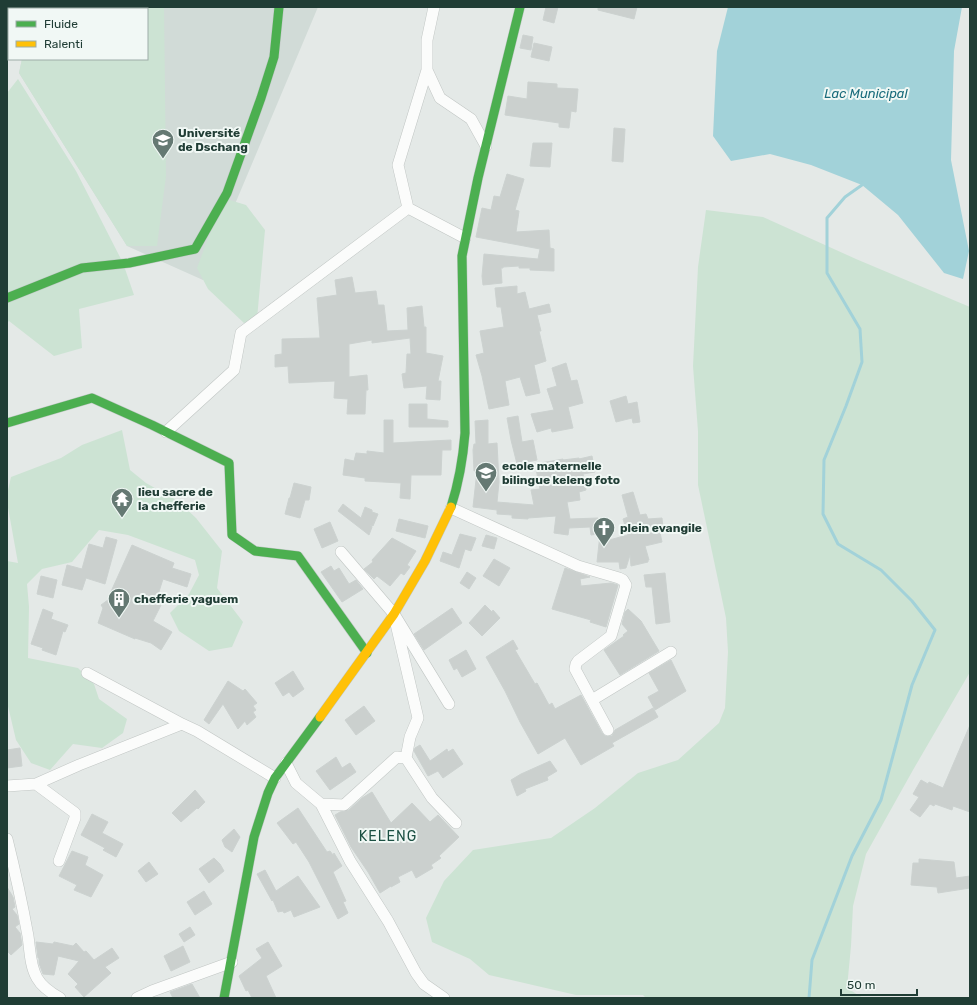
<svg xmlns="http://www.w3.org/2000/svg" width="977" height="1005" font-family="Rubik,sans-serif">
  <rect width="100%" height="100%" fill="#e4e9e7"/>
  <path fill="#d1dbd7" d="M 32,7 L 318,7 L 203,280 L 127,246 L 19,73 L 22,59 L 147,59 L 147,9 L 32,9 Z"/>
  <path fill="#cce3d3" d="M 32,7 L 164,7 L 166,176 L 157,246 L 127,246 L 19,73 L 22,59 L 147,59 L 147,9 L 32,9 Z
    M 18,79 L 76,171 L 123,263 L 134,295 L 79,309 L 82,348 L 54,356 L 9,321 L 7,323 L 7,93 Z
    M 223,198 L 246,205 L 265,230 L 257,319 L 244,323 L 208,289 L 197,268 Z
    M 706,210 L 763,217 L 856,259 L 970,307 L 970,672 L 913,770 L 866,854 L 853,906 L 851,946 L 847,988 L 863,998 L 646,998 L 643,995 L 576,995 L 489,975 L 470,959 L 432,942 L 426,918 L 444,881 L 473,850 L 551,838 L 595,808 L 638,773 L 678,760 L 719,723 L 725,708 L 728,652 L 726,618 L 698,485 L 698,431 L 693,366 L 698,267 Z
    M 122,430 L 130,470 L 146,483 L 178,501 L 196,518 L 222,551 L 217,588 L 243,622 L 232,647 L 209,651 L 179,631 L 170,613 L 189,594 L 199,575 L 195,560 L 128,535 L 99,530 L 72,562 L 42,569 L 27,584 L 29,607 L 28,658 L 78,668 L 94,684 L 99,699 L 127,719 L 123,733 L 102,748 L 73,744 L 50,770 L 31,763 L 16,740 L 7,702 L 7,561 L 18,563 L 7,502 L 7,495 L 11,477 L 61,458 L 82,445 Z"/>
  <path fill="#a2d2d9" d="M 728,7 L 962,7 L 954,51 L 951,160 L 969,251 L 963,279 L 944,273 L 898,215 L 862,185 L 811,165 L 770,154 L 731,161 L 713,136 L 717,51 Z"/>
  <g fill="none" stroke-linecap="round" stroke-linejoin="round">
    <path stroke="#a2d2d9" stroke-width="3" d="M 809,998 L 812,960 L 852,856 L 881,800 L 912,685 L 935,630 L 912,601 L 881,570 L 838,544 L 823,514 L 824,460 L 846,406 L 862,362 L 860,329 L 827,273 L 827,218 L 845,197 L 862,185 L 862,183"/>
  </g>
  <path fill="#cbd0ce" stroke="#ccd2d0" d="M 546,7 L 558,7 L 554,23 L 543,20 Z
    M 598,7 L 637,7 L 634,19 L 598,10 Z
    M 523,35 L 533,37 L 531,50 L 520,48 Z
    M 534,43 L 552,47 L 549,61 L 531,57 Z
    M 528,82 L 557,84 L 557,88 L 578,89 L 576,112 L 571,111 L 569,128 L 559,127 L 559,123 L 505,115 L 508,96 L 527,99 Z
    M 614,128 L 625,129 L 623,162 L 612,161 Z
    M 533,143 L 552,143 L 550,167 L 530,166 Z
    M 507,174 L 524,179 L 515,210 L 519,211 L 516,232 L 549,230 L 550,248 L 554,249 L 554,271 L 530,270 L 530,268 L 519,268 L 519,266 L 503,267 L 503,268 L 501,268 L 502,283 L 483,285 L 482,276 L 484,254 L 538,259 L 540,249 L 476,237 L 482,208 L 491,210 L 494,196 L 500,197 Z
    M 352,277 L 355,293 L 376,291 L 378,305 L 384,305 L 387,331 L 408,330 L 407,308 L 422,306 L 424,327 L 426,327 L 426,353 L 443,356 L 438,381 L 441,381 L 440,400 L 426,399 L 427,386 L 404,388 L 402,374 L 406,373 L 407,354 L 411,354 L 410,338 L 372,343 L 372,340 L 349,344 L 349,377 L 367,375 L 368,390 L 366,390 L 365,414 L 347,414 L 348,399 L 334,398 L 335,381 L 289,383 L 288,366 L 275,367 L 275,355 L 282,354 L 282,339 L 320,338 L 317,298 L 337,295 L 335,280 Z
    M 517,286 L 517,294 L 525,292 L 529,309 L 549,304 L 551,312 L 537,315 L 541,331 L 539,331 L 546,361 L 534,365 L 540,393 L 526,396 L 520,377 L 505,381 L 509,405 L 489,409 L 482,376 L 476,355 L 484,353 L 480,331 L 504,327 L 501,307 L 497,307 L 495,288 Z
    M 566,363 L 571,381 L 577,380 L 583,403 L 568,407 L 573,428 L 552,432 L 551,428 L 537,432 L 531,414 L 554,410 L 547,389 L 557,386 L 552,368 Z
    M 626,396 L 628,404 L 637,402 L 640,422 L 633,423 L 632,418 L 616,422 L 610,401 Z
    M 409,404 L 427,404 L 427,419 L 448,421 L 448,427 L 409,427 Z
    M 518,416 L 522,442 L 533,440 L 537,460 L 517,464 L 511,440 L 507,418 Z
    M 384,420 L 393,420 L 393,443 L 451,440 L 451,450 L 442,450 L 441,475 L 411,475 L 410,499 L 400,498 L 401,483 L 365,481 L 365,478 L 343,475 L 345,459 L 354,461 L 356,453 L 367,454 L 367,451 L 384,453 Z
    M 488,420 L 488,444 L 497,443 L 499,482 L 497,502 L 534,505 L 531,490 L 540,489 L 535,464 L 563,459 L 563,460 L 579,458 L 579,459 L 592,456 L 595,472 L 583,474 L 586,490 L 579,492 L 580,500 L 567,502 L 570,519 L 598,518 L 598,534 L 591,535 L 590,527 L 569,528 L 568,535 L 554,533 L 556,516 L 528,518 L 528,519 L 512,518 L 512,515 L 497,514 L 497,510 L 473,507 L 477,471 L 474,471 L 473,450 L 474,444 L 476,444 L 475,421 Z
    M 294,483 L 311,487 L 309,500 L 305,500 L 300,518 L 285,514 L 289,498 L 290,498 Z
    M 633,492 L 640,515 L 646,514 L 648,519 L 662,518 L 663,528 L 659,528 L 662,542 L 645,546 L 649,560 L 648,560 L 648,562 L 631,566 L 630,555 L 626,568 L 620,569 L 619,562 L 597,562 L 600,534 L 609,534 L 609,540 L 628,535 L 623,519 L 628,517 L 622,495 Z
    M 343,504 L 361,518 L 365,507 L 372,510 L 372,512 L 378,514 L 373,526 L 370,525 L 372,527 L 369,535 L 338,511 Z
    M 399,519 L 428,526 L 425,538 L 396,531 Z
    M 330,522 L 338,541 L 322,548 L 314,529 Z
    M 460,534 L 476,538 L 471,551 L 465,549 L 459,568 L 440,561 L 443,552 L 452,555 Z
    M 486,535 L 497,538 L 494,549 L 482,546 Z
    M 106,537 L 117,540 L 105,584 L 86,578 L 82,590 L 62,585 L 67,565 L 82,569 L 89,544 L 103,548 Z
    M 392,538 L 416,551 L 407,565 L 410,567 L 404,575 L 401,573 L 390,586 L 377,576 L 374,579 L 364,569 L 373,562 L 372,560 Z
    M 132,545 L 174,563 L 172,568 L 191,574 L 187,587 L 163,579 L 156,601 L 162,603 L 153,621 L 172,632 L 161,650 L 151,643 L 135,638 L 135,639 L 98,623 L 103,608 L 101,605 L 112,597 L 109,596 Z
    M 494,559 L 510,568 L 499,586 L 483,576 Z
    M 331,566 L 334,571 L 339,568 L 349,584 L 356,580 L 363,589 L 342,602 L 321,572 Z
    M 565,568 L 590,577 L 580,579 L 581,586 L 611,583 L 618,585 L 606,627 L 590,622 L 591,620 L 552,609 Z
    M 467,572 L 476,578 L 469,589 L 460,583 Z
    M 665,573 L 670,622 L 656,624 L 652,587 L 646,587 L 644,575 Z
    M 41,576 L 57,580 L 53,598 L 37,594 Z
    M 485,605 L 492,612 L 493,610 L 500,618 L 482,636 L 469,623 Z
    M 452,608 L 462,623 L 424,650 L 414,634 Z
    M 43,609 L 53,613 L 51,619 L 68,625 L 65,632 L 63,631 L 56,655 L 42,650 L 43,648 L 31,644 Z
    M 628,609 L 641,621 L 659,651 L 620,675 L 604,650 L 624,636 L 623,635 L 628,631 L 622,624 L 625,612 Z
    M 513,640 L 518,649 L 515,650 L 535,684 L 537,683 L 549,705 L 552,703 L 555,709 L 581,695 L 602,733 L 605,736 L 612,736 L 615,730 L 653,708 L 658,717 L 612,743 L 614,746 L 581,765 L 565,738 L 538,754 L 520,722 L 505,691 L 486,657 Z
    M 466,650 L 476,669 L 462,677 L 457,668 L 454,670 L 449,660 Z
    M 671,660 L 686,691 L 655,710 L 648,697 L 659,691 L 649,673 Z
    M 293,671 L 304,689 L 293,697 L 289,692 L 283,696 L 275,683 Z
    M 228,681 L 243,691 L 245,689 L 257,703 L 253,706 L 256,710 L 253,712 L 256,717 L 247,725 L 245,721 L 238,729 L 223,704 L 209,724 L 204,720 Z
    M 364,706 L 375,721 L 356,735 L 345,720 Z
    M 970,725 L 970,812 L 953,806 L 952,810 L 935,804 L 934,806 L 930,804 L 920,817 L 910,810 L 919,797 L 913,794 L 921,780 L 928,784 L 929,782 L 943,788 Z
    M 420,745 L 430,761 L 447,749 L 448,752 L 453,749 L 463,764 L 443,778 L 438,771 L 428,776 L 414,751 L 415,748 Z
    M 20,748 L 22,766 L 7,768 L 7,750 Z
    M 336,757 L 342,768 L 350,763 L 356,772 L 330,790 L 316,771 Z
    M 550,761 L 557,771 L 547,777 L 548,780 L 525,789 L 526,791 L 517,796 L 511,780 L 521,774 Z
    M 195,790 L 205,802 L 198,809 L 197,808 L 181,822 L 172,813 Z
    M 372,792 L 391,823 L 412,803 L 430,822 L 438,815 L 459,837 L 439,856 L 441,858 L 431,865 L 433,868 L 416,878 L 412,870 L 398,877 L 400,882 L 391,887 L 391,886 L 380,893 L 368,872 L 351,847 L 335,815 L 340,812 L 349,810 L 362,798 Z
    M 298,808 L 327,852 L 330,851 L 333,855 L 334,853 L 342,866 L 333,872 L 346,901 L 343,902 L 348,913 L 338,919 L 309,862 L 296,842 L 293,844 L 277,823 Z
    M 92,814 L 108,822 L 102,833 L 123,844 L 116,857 L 103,850 L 105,848 L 81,835 Z
    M 234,829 L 240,837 L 232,852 L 225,847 L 222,840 Z
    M 72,851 L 88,857 L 85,865 L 103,875 L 91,897 L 74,890 L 77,885 L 59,876 Z
    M 214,858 L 220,864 L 224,871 L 209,883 L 199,869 Z
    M 919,859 L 954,862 L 956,878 L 970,876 L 970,888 L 938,893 L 937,887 L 911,885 L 913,863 L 919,863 Z
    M 149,862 L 158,874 L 146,882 L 138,871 Z
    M 265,870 L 276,891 L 298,876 L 320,907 L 294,917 L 291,910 L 284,913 L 283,911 L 278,912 L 273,900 L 272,901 L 257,874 Z
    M 7,887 L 13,897 L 15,907 L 12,909 L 17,915 L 19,924 L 15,927 L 20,933 L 22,945 L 11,955 L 7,951 Z
    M 204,891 L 212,904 L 195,915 L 187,902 Z
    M 190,927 L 195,935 L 184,942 L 179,934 Z
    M 36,942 L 53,944 L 54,942 L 73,946 L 76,943 L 84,952 L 86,951 L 94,960 L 112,948 L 119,958 L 105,967 L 111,973 L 84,997 L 75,987 L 78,984 L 68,974 L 79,961 L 58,956 L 54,975 L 43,974 L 39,963 L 39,958 L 38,958 Z
    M 268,942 L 282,966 L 266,976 L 276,998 L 252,998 L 248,990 L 246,991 L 239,976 L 262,958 L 256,949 Z
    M 183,946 L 190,962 L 171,971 L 164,956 Z
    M 192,984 L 200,998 L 173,998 L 170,992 Z"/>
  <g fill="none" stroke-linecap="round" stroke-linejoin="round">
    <g stroke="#c1c6c4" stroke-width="12">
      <path id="street" d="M 434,7 L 427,40 L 427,70 L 440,98 L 471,119 L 486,146
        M 408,208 L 398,165 L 427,70
        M 166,432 L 234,370 L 241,333 L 408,208 L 465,238
        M 451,508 L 578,566 L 619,578 L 623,580 L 626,585 L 611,636 L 578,661 L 576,664 L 575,669 L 608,730
        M 341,552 L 394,614 L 449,704
        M 396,624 L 418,718 L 410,737 L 406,758
        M 87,673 L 182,724
        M 592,700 L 671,652
        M 286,763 L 296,783 L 321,804 L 350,861 L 388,921 L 416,973 L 424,984 L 444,998
        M 36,784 L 75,813 L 75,818 L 59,861
        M 7,786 L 36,784 L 79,765 L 182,724 L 197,731 L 275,778
        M 321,804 L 344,805 L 397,757 L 406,758 L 432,798 L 456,823
        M 7,839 C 15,871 22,903 28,936 C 30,950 30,966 37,978 C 42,987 51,993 60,998
        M 137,998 L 152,991 L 232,962"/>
    </g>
    <g stroke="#bfc7c4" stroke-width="10">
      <path id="fast" d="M 7,298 L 82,268 L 129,263 L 195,249 L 227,193 L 261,98 L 274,57 L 279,7
        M 7,423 L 92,398 L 152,425 L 229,463 L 232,535 L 255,551 L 298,556 L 367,653
        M 451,507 C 459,482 463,459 465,433 L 462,256 L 478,178 L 520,7
        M 224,998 L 254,837 L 268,793 L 275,778 L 320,717"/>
    </g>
    <g stroke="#bfc7c4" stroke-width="10">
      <path id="slow" d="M 320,717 L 394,614 L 425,561 L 451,507"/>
    </g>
    <use href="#street" stroke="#fbfcfb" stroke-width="11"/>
    <use href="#fast" stroke="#4caf50" stroke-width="9"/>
    <use href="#slow" stroke="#ffc107" stroke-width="9"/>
  </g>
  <defs>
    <g id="university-pin" transform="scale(1.15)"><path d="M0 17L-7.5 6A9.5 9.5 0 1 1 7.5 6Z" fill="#657973" stroke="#f1f8f5"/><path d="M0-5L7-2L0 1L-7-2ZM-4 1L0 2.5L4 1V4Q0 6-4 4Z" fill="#fff"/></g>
    <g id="school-pin" transform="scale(1.15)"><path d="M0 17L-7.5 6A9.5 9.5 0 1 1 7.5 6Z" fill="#657973" stroke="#f1f8f5"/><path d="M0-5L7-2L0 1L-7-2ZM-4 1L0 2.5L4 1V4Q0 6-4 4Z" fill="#fff"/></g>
    <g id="temple-pin" transform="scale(1.15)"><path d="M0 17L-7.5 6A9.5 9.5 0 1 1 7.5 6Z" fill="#657973" stroke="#f1f8f5"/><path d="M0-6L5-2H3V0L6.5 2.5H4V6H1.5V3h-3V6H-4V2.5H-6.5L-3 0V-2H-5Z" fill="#fff"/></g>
    <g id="church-pin" transform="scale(1.15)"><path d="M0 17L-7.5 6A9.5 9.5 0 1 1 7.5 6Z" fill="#657973" stroke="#f1f8f5"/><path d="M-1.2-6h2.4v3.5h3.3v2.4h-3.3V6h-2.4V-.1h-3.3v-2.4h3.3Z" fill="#fff"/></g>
    <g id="building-pin" transform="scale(1.15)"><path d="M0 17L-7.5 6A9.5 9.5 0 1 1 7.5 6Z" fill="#657973" stroke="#f1f8f5"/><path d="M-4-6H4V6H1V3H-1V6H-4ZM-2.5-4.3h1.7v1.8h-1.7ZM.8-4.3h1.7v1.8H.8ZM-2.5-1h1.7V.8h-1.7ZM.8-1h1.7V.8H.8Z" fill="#fff"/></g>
  </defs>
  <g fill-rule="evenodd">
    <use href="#university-pin" x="163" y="140"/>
    <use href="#school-pin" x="486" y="473"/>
    <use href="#temple-pin" x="122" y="499"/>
    <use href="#church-pin" x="604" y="528"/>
    <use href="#building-pin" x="119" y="599"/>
  </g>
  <g text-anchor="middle" stroke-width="4" stroke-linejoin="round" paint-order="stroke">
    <g font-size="12" font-weight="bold" fill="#203d35" stroke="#f1f8f5" text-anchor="start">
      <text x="178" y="137">Université<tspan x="178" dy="14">de Dschang</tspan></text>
      <text x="502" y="470">ecole maternelle<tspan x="502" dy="14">bilingue keleng foto</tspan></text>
      <text x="138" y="496">lieu sacre de<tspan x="138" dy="14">la chefferie</tspan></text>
      <text x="620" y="532">plein evangile</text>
      <text x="134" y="603">chefferie yaguem</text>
    </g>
    <g font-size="13" font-style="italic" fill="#186b7b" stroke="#f1f8f5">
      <text x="866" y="98">Lac Municipal</text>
    </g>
    <g font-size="14" letter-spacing="1" fill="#1c5043" stroke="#f1f8f5">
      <text x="388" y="841">KELENG</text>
    </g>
  </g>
  <rect width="977" height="1005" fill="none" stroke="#203d35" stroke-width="16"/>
  <rect x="8" y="8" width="140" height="52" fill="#f1f8f5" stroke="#9dada8"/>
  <rect x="16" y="21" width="20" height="6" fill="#4caf50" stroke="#9dada8"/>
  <text x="44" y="28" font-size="12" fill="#203d35">Fluide</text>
  <rect x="16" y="41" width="20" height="6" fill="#ffc107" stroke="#9dada8"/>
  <text x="44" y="48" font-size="12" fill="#203d35">Ralenti</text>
  <path d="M841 989v6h76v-6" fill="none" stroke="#203d35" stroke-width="2"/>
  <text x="847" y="989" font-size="12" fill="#203d35" stroke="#f1f8f5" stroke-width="3" paint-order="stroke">50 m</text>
</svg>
